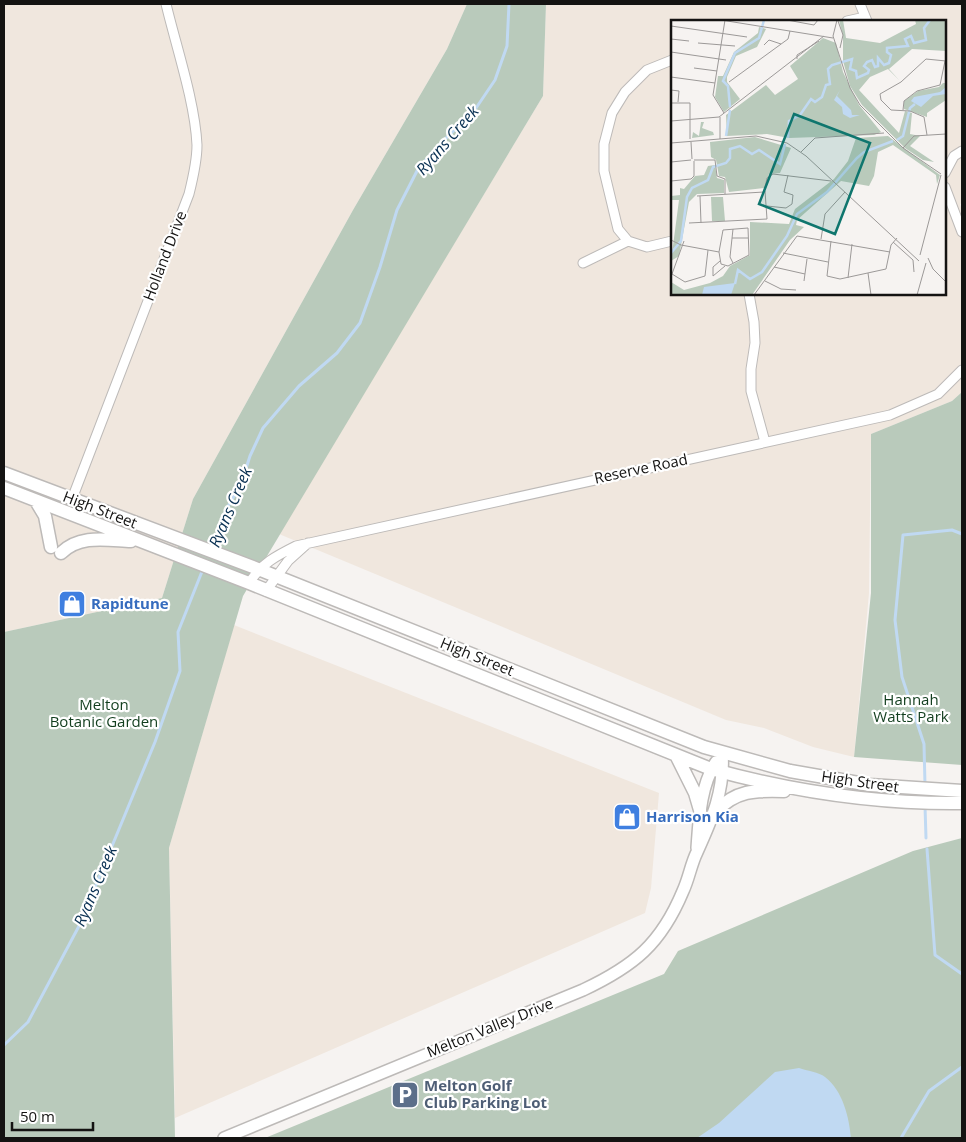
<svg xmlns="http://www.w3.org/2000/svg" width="966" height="1142" font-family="'Open Sans',sans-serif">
  <rect width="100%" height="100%" fill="#f6f3f1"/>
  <path fill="#f0e7de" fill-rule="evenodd" d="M 4,4 L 467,4 L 447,49 L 353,210 L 193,499 L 162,598 L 4,632 Z
    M 546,4 L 962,4 L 962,203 L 960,204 L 962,210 L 962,392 L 952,401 L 871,434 L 869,593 L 854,757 L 813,747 L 764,728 L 726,720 L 279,534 L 543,96 ZM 672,21 L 945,21 L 945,294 L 672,294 Z
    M 234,625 L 659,793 L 651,888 L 645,913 L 175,1118 L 169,848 Z"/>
  <path fill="#b9cabb" d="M 467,4 L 546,4 L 543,96 L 243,596 L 169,848 L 175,1138 L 4,1138 L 4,632 L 162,598 L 193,499 L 353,210 L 447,49 Z
    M 962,392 L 962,765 L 854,757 L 871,593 L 871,434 L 952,401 Z
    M 962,838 L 962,1138 L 265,1138 L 664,974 L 678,951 L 913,851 Z"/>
  <path fill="#c0d9f2" d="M 799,1068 C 807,1071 819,1072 825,1077 C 843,1091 849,1117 851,1138 L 697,1138 L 719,1123 L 775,1072 Z"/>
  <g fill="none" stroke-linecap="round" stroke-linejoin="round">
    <path stroke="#c0d9f2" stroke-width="3" d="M 211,549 L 226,510 L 241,484 L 250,456 L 263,428 L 299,386 L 337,353 L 360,323 L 380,267 L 397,210 L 418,169 L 441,143 L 474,111 L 495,80 L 507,46 L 509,4
      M 925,785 L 924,744 L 902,677 L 895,620 L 903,535 L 952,530 L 962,534
      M 925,806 L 926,838
      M 927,849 L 935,955 L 962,974
      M 4,1045 L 28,1022 L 79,926 L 155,742 L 180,671 L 178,632 L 203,569
      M 901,1138 L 929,1091 L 962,1067"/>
    <g stroke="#bdbab8" stroke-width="11">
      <path id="minor" d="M 860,4 L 867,21
        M 847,21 L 865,17
        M 672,60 L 647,70 L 625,92 L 612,113 L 604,144 L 604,171 L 618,229 L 628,241 L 647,247 L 672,241
        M 945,173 L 954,156 L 962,151
        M 945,187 L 962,232
        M 583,263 L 628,241
        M 749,294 L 754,322 L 755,343 L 751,369 L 751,391 L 765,442
        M 72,499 L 189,194 C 193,178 197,161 197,145 C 195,102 176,46 166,4
        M 249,583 C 262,563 276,556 296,546 L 890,415 L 938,394 L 962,370
        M 266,591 L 288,561 L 308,543"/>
    </g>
    <g stroke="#bdbab8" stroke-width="14">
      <path id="tertiary" d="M 697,848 C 699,821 700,786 716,762
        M 224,1138 L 583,990 C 634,966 661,944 683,891 C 689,878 691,864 697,852 C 712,819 725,790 722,753"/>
    </g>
    <g stroke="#bdbab8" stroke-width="15">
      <path id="secondary" d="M 4,473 L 258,569 L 704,747 L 790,771 L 870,785 L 962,791
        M 4,488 L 249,583 L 711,769 C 791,791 879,804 962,803
        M 36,501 L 45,516 L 51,547
        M 61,553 C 80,534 107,540 131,541
        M 677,757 L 695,793 L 700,810
        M 715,812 C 736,790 755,790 784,791"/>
    </g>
    <use href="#minor" stroke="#fff" stroke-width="9"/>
    <use href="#tertiary" stroke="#fff" stroke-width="11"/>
    <use href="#secondary" stroke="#fff" stroke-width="12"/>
  </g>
  <defs>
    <g id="shop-square" transform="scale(1.4375)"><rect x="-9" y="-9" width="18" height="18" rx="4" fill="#3f7fe0" stroke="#fff"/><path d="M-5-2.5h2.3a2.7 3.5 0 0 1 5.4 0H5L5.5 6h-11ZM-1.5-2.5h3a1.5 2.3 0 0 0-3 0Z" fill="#fff"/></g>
    <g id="parking-square" transform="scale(1.4375)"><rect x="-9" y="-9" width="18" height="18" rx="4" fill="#5c6f8a" stroke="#fff"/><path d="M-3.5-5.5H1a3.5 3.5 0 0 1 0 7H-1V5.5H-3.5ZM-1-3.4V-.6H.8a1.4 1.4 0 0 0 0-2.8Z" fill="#fff"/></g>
  </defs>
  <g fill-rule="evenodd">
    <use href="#shop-square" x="72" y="604"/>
    <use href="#shop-square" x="627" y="817"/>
    <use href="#parking-square" x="405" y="1095"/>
  </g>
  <g text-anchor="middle" stroke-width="4.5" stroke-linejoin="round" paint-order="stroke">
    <g font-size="15" fill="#141312" stroke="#fff">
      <text transform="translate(165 256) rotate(-69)" y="5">Holland Drive</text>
      <text transform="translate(641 469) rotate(-12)" y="5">Reserve Road</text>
      <text transform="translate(100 510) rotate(21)" y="5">High Street</text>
      <text transform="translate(477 657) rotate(22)" y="5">High Street</text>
      <text transform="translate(860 782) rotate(8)" y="5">High Street</text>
      <text transform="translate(490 1028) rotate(-22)" y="5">Melton Valley Drive</text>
    </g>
    <g font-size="15" font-weight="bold" fill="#366cbe" stroke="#fff" text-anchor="start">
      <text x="91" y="609">Rapidtune</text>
      <text x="646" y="822">Harrison Kia</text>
    </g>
    <g font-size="15" fill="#123e1e" stroke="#fff">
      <text x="911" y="705">Hannah<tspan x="911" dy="17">Watts Park</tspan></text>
      <text x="104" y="710">Melton<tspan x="104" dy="17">Botanic Garden</tspan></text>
    </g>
    <g font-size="15" font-weight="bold" fill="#4e5e75" stroke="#fff" text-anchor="start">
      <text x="424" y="1091">Melton Golf<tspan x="424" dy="17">Club Parking Lot</tspan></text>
    </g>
    <g font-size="16" font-style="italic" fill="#093052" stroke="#fff">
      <text transform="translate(447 140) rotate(-49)" y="6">Ryans Creek</text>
      <text transform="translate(230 507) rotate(-67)" y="6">Ryans Creek</text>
      <text transform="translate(95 886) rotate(-67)" y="6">Ryans Creek</text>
    </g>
  </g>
  <g transform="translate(671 20)">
    <rect width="275" height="275" fill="#f6f3f1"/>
    <path d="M 168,0 L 172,0 L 175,18 L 209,23 L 245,4 L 244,0 L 275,0 L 275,31 L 241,29 L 218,49 L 228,60 L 217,49 L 199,57 L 188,70 L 228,113 L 234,91 L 241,93 L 239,114 L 249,116 L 239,126 L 263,142 L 252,140 L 234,128 L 191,85 L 179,66 L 172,41 L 172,16 ZM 88,7 L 95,9 L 86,27 L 65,36 L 56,57 L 56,62 L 69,79 L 53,92 L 44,77 L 47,56 L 52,56 L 63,32 L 87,13 ZM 152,18 L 165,23 L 172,52 L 188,85 L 210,112 L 203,115 L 118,118 L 96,114 L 56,116 L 55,95 L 95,65 L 104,75 L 127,59 L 119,46 ZM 272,63 L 275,63 L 275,80 L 256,93 L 256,97 L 233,89 L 233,81 L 247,71 L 268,67 ZM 30,102 L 33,102 L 31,108 L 42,112 L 43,115 L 21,118 L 22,112 L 28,116 ZM 217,116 L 269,155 L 266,164 L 265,155 L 222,125 L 207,132 L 203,156 L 198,166 L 170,161 L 126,200 L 125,205 L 133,207 L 119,220 L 81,275 L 0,275 L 0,262 L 13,270 L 39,263 L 52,256 L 59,246 L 79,235 L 79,202 L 118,204 L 124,189 L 163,159 L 177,141 L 185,118 ZM 84,117 L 120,128 L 109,153 L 98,154 L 94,168 L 58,172 L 54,157 L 48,156 L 45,140 L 40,137 L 39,122 ZM 44,145 L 46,158 L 53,160 L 53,173 L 26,174 L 18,182 L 8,236 L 0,241 L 8,180 L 0,180 L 0,176 L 9,175 L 9,168 L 13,169 L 24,156 L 33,155 L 37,146 ZM 40,177 L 52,177 L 54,201 L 41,201 Z" fill="#b9cabb"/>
    <path d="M 275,67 L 275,74 L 262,76 L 250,87 L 240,81 L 243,77 L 269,72 ZM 169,70 L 166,76 L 180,90 L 181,95 L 189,95 L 179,98 L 172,94 L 171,87 L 163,80 ZM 64,263 L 60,275 L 31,275 L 33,267 Z" fill="#c0d9f2"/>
    <path fill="none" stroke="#c0d9f2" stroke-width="2.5" d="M 59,87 L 57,66 L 52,61 L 64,33 L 88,18 L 93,0M 55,116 L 59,90M 117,118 L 118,101 L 129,95 L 140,79 L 144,82 L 151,77 L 155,65 L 159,64 L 157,49 L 161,45 L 181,39 L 179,49 L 185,51 L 186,58 L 197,53 L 198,50 L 193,46 L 196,42 L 201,40 L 204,47 L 207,46 L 207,38 L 213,45 L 218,43 L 220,35 L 216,32 L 216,28 L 237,26 L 234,19 L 240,16 L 243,23 L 255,20 L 253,8 L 259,0M 226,120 L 232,116 L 239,88 L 244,84M 0,233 L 10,221 L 16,177 L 21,168 L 37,160 L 42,147 L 55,143 L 59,138 L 59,129 L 69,126 L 81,134 L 88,130 L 109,144 L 114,124M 64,264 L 67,250 L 79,259 L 91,252 L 116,216 L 126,194 L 156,172 L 186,138 L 193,132 L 222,121"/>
    <path fill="none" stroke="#9c9998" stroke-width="1" d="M 50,0 L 162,18M 116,0 L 143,5 L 147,0M 166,0 L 162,16 L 179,68 L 189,85 L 213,109M 167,1 L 172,15 L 169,28M 0,6 L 76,17M 0,19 L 18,21M 27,23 L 64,26M 93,25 L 98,20 L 110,24M 0,32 L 55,40M 126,39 L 126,35 L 148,21M 23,48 L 46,51M 0,57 L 44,63M 58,62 L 117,19 L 119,11M 0,70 L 8,71 L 7,82M 0,83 L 19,83 L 19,119M 232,90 L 233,81 L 246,71 L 269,65 L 274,41M 53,93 L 42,75 L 54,0M 48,97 L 153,16M 49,97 L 49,119M 0,101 L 48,97M 217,113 L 213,109 L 232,128 L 270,154M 256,115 L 253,97 L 239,91 L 220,90 L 210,80 L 209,74 L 230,62 L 255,39 L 275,41M 20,122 L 21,139M 0,123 L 85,116 L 116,123 L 135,136 L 248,241M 232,128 L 243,116 L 275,114M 130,132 L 144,118 L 213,113M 23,140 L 44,140 L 46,156 L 54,159 L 54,174M 0,142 L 20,140M 20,159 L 23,156 L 23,141M 0,161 L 20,159M 26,176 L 93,172 L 96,158 L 102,154 L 160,161M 29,176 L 30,203M 96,186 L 115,188 L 121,184 L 122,175 L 113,172 L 117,155M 18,203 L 96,199 L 94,171M 77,208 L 78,235 L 57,246 L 50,244 L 48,232 L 52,210 ZM 61,218 L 77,218M 150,219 L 154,194 L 174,172M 0,220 L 10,225 L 48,232M 13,221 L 1,254 L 14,262 L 34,256 L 37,230M 160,221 L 156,256 L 169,259 L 215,249 L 220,225 L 226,218M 222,222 L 242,240 L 243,252M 112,233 L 157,242M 249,235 L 270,155M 257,238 L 262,249 L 275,262M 49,241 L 42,247 L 42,256 L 54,246M 62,243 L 59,237 L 62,209M 103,247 L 134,254M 197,253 L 200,275M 177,258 L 181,224M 94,261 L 110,269 L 125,270M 133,261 L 136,239M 83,275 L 126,216 L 219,232M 246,275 L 255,243"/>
    <path fill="#0f766e" fill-opacity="0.15" stroke="#0f766e" stroke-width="2.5" d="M 123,94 L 199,123 L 164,214 L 88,184 Z"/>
    <rect width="275" height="275" fill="none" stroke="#141312" stroke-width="2.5"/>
  </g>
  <rect width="966" height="1142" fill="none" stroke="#141312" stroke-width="10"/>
  <path d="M12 1122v8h81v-8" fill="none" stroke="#141312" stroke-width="2.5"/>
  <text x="20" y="1122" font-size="15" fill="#141312" stroke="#ffffff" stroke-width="4" paint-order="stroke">50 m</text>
</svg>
